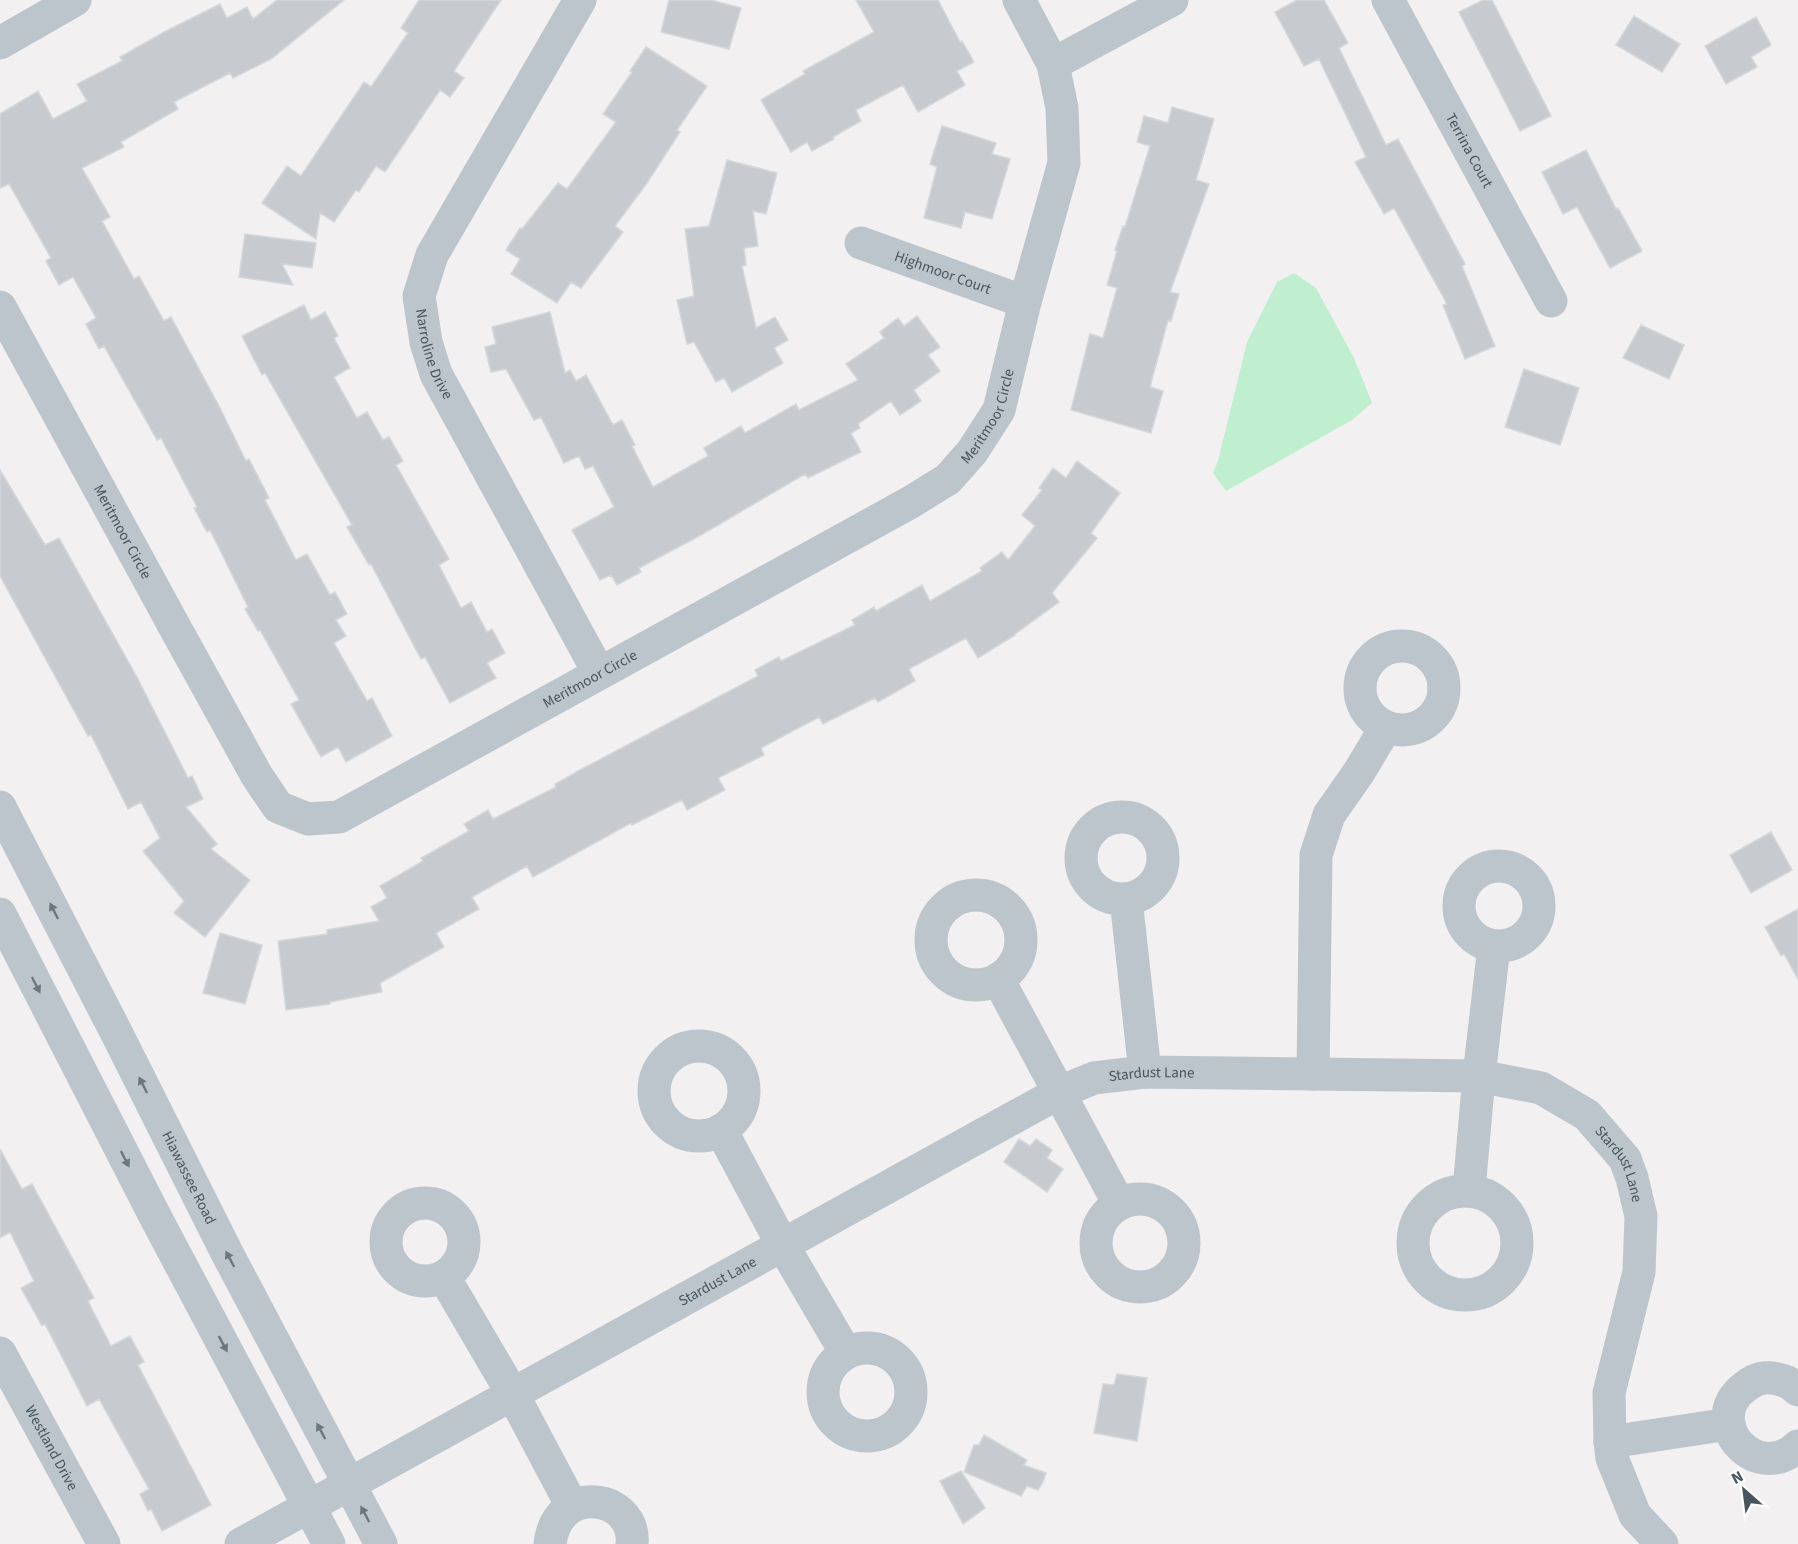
<svg xmlns="http://www.w3.org/2000/svg" width="1798" height="1544" font-family="'Source Sans 3',sans-serif">
  <rect width="100%" height="100%" fill="#f2f0f0"/>
  <path fill="#bfefce" d="M 1294,273 L 1316,288 L 1354,358 L 1372,403 L 1352,420 L 1226,491 L 1213,473 L 1218,461 L 1247,342 L 1277,282 Z"/>
  <path fill="#c7cbcf" stroke="#d4d7db" stroke-width="1.5" d="M 277,0 L 344,0 L 271,59 L 233,78 L 230,73 L 174,102 L 178,109 L 121,142 L 124,147 L 82,168 L 110,217 L 102,221 L 134,279 L 139,276 L 164,321 L 171,317 L 219,406 L 246,461 L 249,459 L 269,498 L 265,500 L 296,560 L 307,554 L 330,595 L 335,592 L 347,614 L 336,620 L 346,636 L 334,643 L 367,701 L 372,698 L 392,736 L 346,762 L 338,747 L 321,757 L 291,704 L 299,700 L 260,630 L 258,631 L 245,609 L 248,607 L 210,530 L 207,532 L 194,508 L 197,507 L 161,438 L 157,440 L 104,346 L 99,349 L 86,324 L 96,318 L 73,277 L 59,285 L 46,261 L 51,258 L 9,184 L 0,188 L 0,114 L 38,91 L 53,119 L 87,101 L 77,84 L 122,61 L 120,57 L 166,31 L 220,4 L 227,18 L 247,7 L 253,19 Z
    M 419,0 L 501,0 L 454,71 L 464,78 L 450,97 L 440,90 L 385,172 L 376,166 L 359,192 L 356,190 L 334,222 L 320,213 L 316,239 L 262,203 L 287,166 L 301,176 L 364,82 L 371,87 L 408,33 L 401,28 Z
    M 669,0 L 711,0 L 741,8 L 729,49 L 661,32 Z
    M 856,0 L 938,0 L 960,42 L 962,41 L 974,62 L 957,71 L 965,85 L 918,112 L 903,85 L 856,110 L 861,121 L 833,137 L 834,139 L 812,151 L 807,142 L 791,152 L 761,100 L 805,74 L 803,71 L 874,32 Z
    M 1297,0 L 1324,0 L 1348,43 L 1339,48 L 1386,145 L 1398,139 L 1465,264 L 1462,266 L 1495,346 L 1465,359 L 1443,305 L 1447,304 L 1394,208 L 1384,214 L 1355,162 L 1366,157 L 1319,59 L 1304,66 L 1275,12 Z
    M 1483,0 L 1492,0 L 1551,116 L 1520,131 L 1459,12 Z
    M 1634,16 L 1680,44 L 1662,72 L 1616,45 Z
    M 1756,17 L 1771,45 L 1751,57 L 1757,67 L 1726,84 L 1705,46 Z
    M 646,47 L 707,86 L 677,130 L 680,132 L 647,183 L 615,226 L 623,232 L 581,288 L 571,282 L 557,303 L 511,274 L 520,259 L 506,250 L 520,228 L 522,229 L 558,183 L 567,189 L 616,122 L 603,114 L 632,72 L 630,71 Z
    M 1172,107 L 1214,119 L 1196,180 L 1209,184 L 1170,292 L 1179,294 L 1171,321 L 1168,320 L 1150,387 L 1163,391 L 1151,433 L 1071,410 L 1090,334 L 1103,338 L 1117,288 L 1107,285 L 1117,251 L 1115,250 L 1123,226 L 1125,227 L 1150,146 L 1137,142 L 1144,116 L 1168,123 Z
    M 942,126 L 996,143 L 992,154 L 1010,159 L 992,219 L 965,212 L 961,228 L 924,218 L 937,167 L 930,164 Z
    M 1586,150 L 1616,209 L 1618,208 L 1642,251 L 1610,268 L 1577,207 L 1563,214 L 1542,172 Z
    M 727,160 L 777,173 L 766,214 L 753,211 L 758,246 L 744,248 L 746,265 L 742,266 L 756,328 L 775,317 L 788,340 L 774,348 L 783,363 L 732,392 L 724,378 L 716,382 L 694,342 L 687,344 L 677,300 L 694,296 L 685,229 L 709,226 Z
    M 245,234 L 316,243 L 312,268 L 282,264 L 293,285 L 239,277 Z
    M 304,305 L 311,320 L 325,312 L 338,336 L 334,338 L 350,368 L 334,377 L 357,418 L 367,412 L 383,440 L 389,437 L 403,461 L 396,465 L 449,559 L 439,565 L 461,608 L 471,602 L 487,632 L 492,629 L 505,653 L 487,663 L 496,678 L 450,703 L 425,657 L 421,659 L 371,564 L 369,565 L 347,527 L 352,525 L 265,373 L 262,375 L 242,336 Z
    M 550,312 L 565,373 L 570,370 L 576,381 L 586,375 L 613,425 L 622,420 L 635,445 L 632,446 L 653,487 L 708,456 L 704,448 L 741,426 L 745,433 L 796,404 L 799,410 L 858,380 L 846,364 L 884,338 L 880,332 L 898,318 L 904,326 L 917,316 L 940,347 L 928,355 L 940,371 L 914,390 L 921,401 L 900,415 L 891,401 L 858,424 L 860,428 L 851,433 L 861,452 L 808,478 L 805,474 L 701,535 L 639,568 L 641,572 L 617,585 L 611,575 L 600,580 L 572,530 L 614,507 L 593,466 L 585,469 L 579,456 L 564,463 L 541,417 L 534,420 L 506,369 L 491,372 L 485,347 L 496,344 L 492,327 Z
    M 1641,325 L 1684,345 L 1669,379 L 1623,358 Z
    M 1524,369 L 1579,388 L 1560,445 L 1505,427 Z
    M 1077,461 L 1120,493 L 1091,533 L 1097,538 L 1052,593 L 1059,602 L 1015,634 L 1015,635 L 978,658 L 966,638 L 909,669 L 915,681 L 878,702 L 875,698 L 823,724 L 819,717 L 761,748 L 764,755 L 718,778 L 725,790 L 687,810 L 682,800 L 632,825 L 631,823 L 533,877 L 527,866 L 472,897 L 479,909 L 436,933 L 444,947 L 380,983 L 382,992 L 330,1002 L 330,1004 L 286,1010 L 278,941 L 327,934 L 327,930 L 379,921 L 371,907 L 387,898 L 380,886 L 423,861 L 421,858 L 469,831 L 464,824 L 488,810 L 493,819 L 556,787 L 555,784 L 580,770 L 758,676 L 755,670 L 779,657 L 781,661 L 855,625 L 852,620 L 874,607 L 876,611 L 922,585 L 930,601 L 982,571 L 980,568 L 1002,552 L 1008,560 L 1035,526 L 1022,515 L 1042,490 L 1039,488 L 1053,468 L 1066,478 Z
    M 0,470 L 45,545 L 59,538 L 138,679 L 188,778 L 192,776 L 203,799 L 186,807 L 217,844 L 211,849 L 250,880 L 205,937 L 174,913 L 184,901 L 143,851 L 160,838 L 141,802 L 128,809 L 91,735 L 88,736 L 0,576 Z
    M 1771,832 L 1792,870 L 1751,893 L 1730,855 Z
    M 1798,909 L 1798,979 L 1784,954 L 1781,956 L 1765,927 Z
    M 220,933 L 262,945 L 245,1004 L 203,993 Z
    M 1019,1139 L 1030,1146 L 1036,1139 L 1052,1150 L 1047,1158 L 1063,1169 L 1047,1192 L 1004,1162 Z
    M 0,1149 L 22,1189 L 32,1184 L 94,1298 L 88,1301 L 111,1346 L 130,1336 L 144,1362 L 138,1365 L 211,1505 L 162,1531 L 151,1509 L 148,1511 L 140,1494 L 149,1489 L 99,1399 L 87,1406 L 45,1324 L 42,1326 L 21,1288 L 34,1281 L 10,1232 L 0,1238 Z
    M 1117,1374 L 1147,1378 L 1137,1441 L 1094,1433 L 1103,1384 L 1114,1385 Z
    M 984,1435 L 1027,1460 L 1024,1465 L 1046,1473 L 1043,1482 L 1038,1490 L 1027,1486 L 1021,1496 L 964,1472 L 974,1445 L 979,1445 Z
    M 961,1471 L 985,1508 L 963,1524 L 940,1481 Z"/>
  <g fill="none" stroke-linecap="round" stroke-linejoin="round">
    <g stroke="#bcc5cc" stroke-width="33">
      <path id="s1" d="M 580,0 L 432,255 L 419,296 L 426,342 L 436,374 L 599,673"/>
      <path id="s2" d="M 1388,0 L 1551,301"/>
      <path d="M 0,43 L 75,0"/>
      <path d="M 1053,64 L 1172,0"/>
      <path id="s3" d="M 861,243 L 1025,302"/>
      <path id="s4" d="M 0,307 L 178,633 L 257,776 L 278,807 L 308,819 L 339,817 L 911,502 L 948,479 L 972,452 L 999,410 L 1025,302 L 1064,163 L 1062,108 L 1053,64 L 1019,0"/>
      <circle cx="1402" cy="688" r="42"/>
      <path id="s5" d="M 0,807 L 115,1030 L 227,1253 L 381,1544"/>
      <circle cx="1122" cy="858" r="41"/>
      <circle cx="1499" cy="906" r="40"/>
      <circle cx="976" cy="940" r="45"/>
      <path d="M 1126,899 L 1145,1072"/>
      <path d="M 0,914 L 157,1220 L 329,1544"/>
      <path d="M 998,979 L 1119,1204"/>
      <circle cx="699" cy="1091" r="45"/>
      <path d="M 1313,1074 L 1316,855 L 1329,815 L 1359,772 L 1386,727"/>
      <path d="M 721,1130 L 782,1244 L 846,1353"/>
      <path d="M 1469,1190 L 1479,1076 L 1494,946"/>
      <circle cx="1465" cy="1243" r="52"/>
      <circle cx="1140" cy="1243" r="44"/>
      <circle cx="425" cy="1242" r="39"/>
      <path d="M 444,1277 L 512,1393 L 572,1506"/>
      <circle cx="867" cy="1392" r="44"/>
      <path id="s6" d="M 0,1353 L 104,1544"/>
      <path d="M 1798,1390 C 1790,1381 1776,1377 1764,1378 C 1754,1379 1747,1385 1740,1391 C 1704,1426 1758,1484 1798,1446"/>
      <path d="M 1610,1442 L 1729,1424"/>
      <path id="s7" d="M 241,1544 L 1060,1092 L 1094,1078 L 1145,1072 L 1479,1076 L 1541,1088 L 1587,1115 L 1625,1159 L 1632,1178 L 1641,1216 L 1639,1272 L 1609,1393 L 1610,1442 L 1612,1458 L 1635,1515 L 1662,1544"/>
      <path d="M 550,1544 C 557,1481 637,1495 632,1544"/>
    </g>
  </g>
  <defs><path id="oneway-solid" d="M-6-.8H1V-3.2L6.5 0L1 3.2V.8H-6Z" transform="scale(1.5)"/></defs>
  <g fill="#6b777e">
    <use href="#oneway-solid" transform="translate(54 911) rotate(-117)"/>
    <use href="#oneway-solid" transform="translate(36 985) rotate(63)"/>
    <use href="#oneway-solid" transform="translate(143 1085) rotate(-117)"/>
    <use href="#oneway-solid" transform="translate(125 1159) rotate(63)"/>
    <use href="#oneway-solid" transform="translate(230 1259) rotate(-118)"/>
    <use href="#oneway-solid" transform="translate(223 1344) rotate(62)"/>
    <use href="#oneway-solid" transform="translate(321 1431) rotate(-118)"/>
    <use href="#oneway-solid" transform="translate(365 1514) rotate(-118)"/>
  </g>
  <g text-anchor="middle" stroke-width="6" stroke-linejoin="round" paint-order="stroke">
    <g font-size="15" fill="#48555d" stroke="#fff">
      <text dy="5" stroke="none"><textPath href="#s2" startOffset="171">Terrina Court</textPath></text>
      <text dy="5" stroke="none"><textPath href="#s3" startOffset="87">Highmoor Court</textPath></text>
      <text dy="5" stroke="none"><textPath href="#s1" startOffset="398">Narroline Drive</textPath></text>
      <text dy="5" stroke="none"><textPath href="#s4" startOffset="1408">Meritmoor Circle</textPath></text>
      <text dy="5" stroke="none"><textPath href="#s4" startOffset="256">Meritmoor Circle</textPath></text>
      <text dy="5" stroke="none"><textPath href="#s4" startOffset="922">Meritmoor Circle</textPath></text>
      <text dy="5" stroke="none"><textPath href="#s7" startOffset="1030">Stardust Lane</textPath></text>
      <text dy="5" stroke="none"><textPath href="#s7" startOffset="1534">Stardust Lane</textPath></text>
      <text dy="5" stroke="none"><textPath href="#s5" startOffset="416">Hiawassee Road</textPath></text>
      <text dy="5" stroke="none"><textPath href="#s7" startOffset="544">Stardust Lane</textPath></text>
      <text dy="5" stroke="none"><textPath href="#s6" startOffset="108">Westland Drive</textPath></text>
    </g>
  </g>
  <g transform="translate(1744 1490) rotate(332)" stroke="#ffffff" stroke-width="4.5" paint-order="stroke">
  <path d="M0-4.5L10 22L0 15L-10 22Z" fill="#48555d"/>
  <text y="-9" font-size="16" font-weight="bold" text-anchor="middle" fill="#48555d">N</text>
  </g>
</svg>
